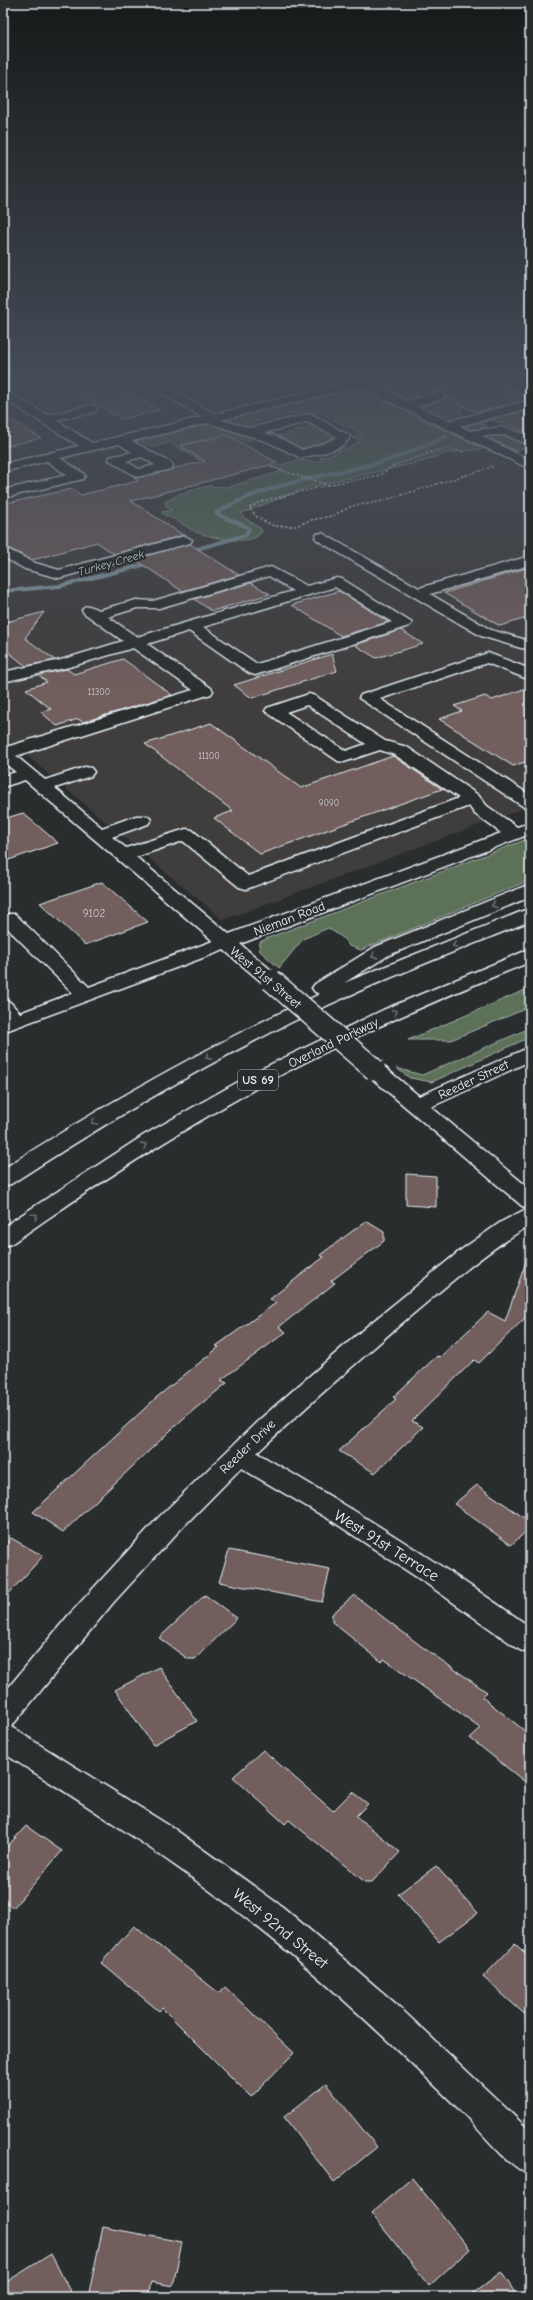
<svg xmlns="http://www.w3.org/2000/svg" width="533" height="2300" font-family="'Comic Neue',sans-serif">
  <rect width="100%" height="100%" fill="#2a2d2e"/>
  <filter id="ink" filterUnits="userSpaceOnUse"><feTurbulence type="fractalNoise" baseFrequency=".025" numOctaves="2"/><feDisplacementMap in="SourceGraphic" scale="8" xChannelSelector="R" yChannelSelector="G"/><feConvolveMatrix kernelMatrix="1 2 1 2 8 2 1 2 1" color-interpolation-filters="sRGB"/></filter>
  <g filter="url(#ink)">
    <path fill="#403c3c" d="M 3,382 L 337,382 L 3,463 Z
      M 358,386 L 530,471 L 530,806 L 223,920 L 3,736 L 3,473 Z"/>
    <path fill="#5d6f59" stroke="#a2b0a8" d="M 381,382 L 417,382 L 403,385 L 421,395 C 405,405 392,387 381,386 Z
      M 486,382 L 497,382 L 508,387 L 505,388 L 530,400 L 530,403 L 496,391 L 455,402 L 473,411 L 465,408 L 458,410 L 462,412 L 463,417 L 453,420 L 424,406 L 425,404 L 496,387 Z
      M 349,389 L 363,390 L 386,401 L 384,402 L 392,404 L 426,422 L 484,449 L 447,453 L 421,462 L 309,487 L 242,513 L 243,517 L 260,528 L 262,531 C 254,548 210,537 196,532 C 189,529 182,523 174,519 C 169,517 165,516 161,512 L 172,510 L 166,506 L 165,502 L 181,493 L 209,486 L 228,487 L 283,471 L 272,467 L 301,460 L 315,462 L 323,460 L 320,458 L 340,452 L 335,449 L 337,448 L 348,449 L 361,440 L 352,438 L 362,434 L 319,412 L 310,413 L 304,411 L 252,423 L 256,427 L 251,428 L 228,421 L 232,417 Z
      M 530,409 L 530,410 L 481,423 L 487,426 L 474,429 L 466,427 L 470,424 Z
      M 204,425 L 257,438 L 244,441 L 238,438 L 209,440 L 206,439 L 181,445 L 204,459 L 199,460 L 170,443 L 151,447 L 140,441 Z
      M 312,427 L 334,439 C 310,454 297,448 274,437 Z
      M 504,434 L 528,445 L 528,448 L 514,450 L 491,439 L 492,437 L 484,436 Z
      M 530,838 L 530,880 L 361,950 L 349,946 L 343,938 L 328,928 L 303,939 L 279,968 L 259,950 L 260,942 L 268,938 Z
      M 530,988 L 530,1007 L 451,1040 L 408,1040 Z
      M 530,1028 L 530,1037 L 432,1082 L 410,1078 L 396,1068 L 422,1075 Z"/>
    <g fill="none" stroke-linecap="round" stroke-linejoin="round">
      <path stroke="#899ea5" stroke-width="4" d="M 190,551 L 246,535 L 249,529 C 245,523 225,520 216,513 C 268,482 324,477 381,462 C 404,456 425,445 446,436
        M 3,591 L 60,586 L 151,563"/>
    </g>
    <path fill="#725f5d" stroke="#e8f1f8" d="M 58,382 L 110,382 L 160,410 L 122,419 Z
      M 465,382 L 499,382 L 530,399 L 477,412 L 446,397 L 443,392 L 431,390 Z
      M 530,410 L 530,434 L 492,419 Z
      M 3,415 L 41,438 L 3,447 Z
      M 227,435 L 278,463 L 131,501 L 183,535 L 114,554 L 97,542 L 32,560 L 3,545 L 3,504 L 72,489 L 81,495 L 138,481 L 134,478 L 205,461 L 180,446 Z
      M 190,544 L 239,575 L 182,591 L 134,559 Z
      M 530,567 L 530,617 L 500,626 L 444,593 Z
      M 251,583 L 270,594 L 212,611 L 194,599 Z
      M 339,591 L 363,606 L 388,622 L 341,636 L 292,605 Z
      M 44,612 L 25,638 L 55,660 L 26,666 L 3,648 L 3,623 Z
      M 401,630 L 423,644 L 376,658 L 355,645 Z
      M 332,654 L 337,671 L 252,698 L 234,685 Z
      M 123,659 L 172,695 L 83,722 L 78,719 L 57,726 L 41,712 L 51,709 L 26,689 L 47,682 L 38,675 L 67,669 L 74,674 Z
      M 530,687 L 530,760 L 513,766 L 439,719 L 462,711 L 454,706 L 485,696 L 492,700 Z
      M 211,723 L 301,788 L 393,756 L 442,789 L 260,854 L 214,818 L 233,811 L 145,744 Z
      M 23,813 L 58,843 L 3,862 L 3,819 Z
      M 102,882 L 148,922 L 85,945 L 40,903 Z
      M 406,1174 L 436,1176 L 436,1207 L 406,1205 Z
      M 366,1221 L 384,1232 L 384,1241 L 331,1281 L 335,1283 L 279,1327 L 286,1332 L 221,1380 L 227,1383 L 185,1417 L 63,1532 L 33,1512 L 157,1397 L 219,1347 L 216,1346 L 276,1303 L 270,1299 L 324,1257 L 320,1255 Z
      M 527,1259 L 530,1260 L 530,1313 L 479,1363 L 474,1360 L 412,1421 L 423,1427 L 375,1473 L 339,1451 L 396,1399 L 393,1397 L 437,1356 L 440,1357 L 488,1312 L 505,1321 Z
      M 477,1485 L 530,1522 L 530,1528 L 511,1545 L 454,1504 Z
      M 11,1538 L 43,1556 L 3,1600 L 3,1546 Z
      M 229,1550 L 330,1569 L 322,1602 L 219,1582 Z
      M 205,1595 L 237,1618 L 195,1659 L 188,1659 L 159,1638 Z
      M 354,1595 L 421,1646 L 487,1692 L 482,1697 L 530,1735 L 530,1786 L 470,1738 L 481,1728 L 384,1659 L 382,1662 L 332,1622 L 332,1614 Z
      M 159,1667 L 197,1721 L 153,1745 L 115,1690 Z
      M 263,1750 L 333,1811 L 352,1792 L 368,1804 L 356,1816 L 400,1852 L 372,1882 L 365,1882 L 289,1820 L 285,1824 L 233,1777 Z
      M 26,1826 L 62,1851 L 13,1908 L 3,1901 L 3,1851 Z
      M 436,1866 L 478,1913 L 439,1942 L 398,1894 Z
      M 134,1926 L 219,1993 L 225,1987 L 294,2053 L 251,2097 L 162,2008 L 159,2011 L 101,1963 Z
      M 515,1944 L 530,1957 L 530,2019 L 483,1977 Z
      M 326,2084 L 377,2147 L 334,2182 L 284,2117 Z
      M 412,2178 L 470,2249 L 429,2286 L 371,2213 Z
      M 103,2227 L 182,2242 L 173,2286 L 151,2282 L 148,2297 L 88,2297 Z
      M 51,2254 L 73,2297 L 3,2297 L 3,2284 Z
      M 501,2272 L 518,2297 L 468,2297 Z"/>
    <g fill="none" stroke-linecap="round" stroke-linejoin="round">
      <g stroke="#e8f1f8" stroke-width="3">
        <path id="minor" d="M 143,382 L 157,382 L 215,414 L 350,382 L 370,382 L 407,401 L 439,392 L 443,393 L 445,396 L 443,399 L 417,406 L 449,421 L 530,400 L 530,408 L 460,426 L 470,431 L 501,427 L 530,436 L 530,445 L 506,435 L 481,436 L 530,460 L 530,469 L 359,387 L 221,420 L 250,428 L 309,414 L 313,415 L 350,436 C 345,451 315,454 301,458 L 268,442 L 209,423 L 132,441 L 171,463 L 173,466 L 171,469 L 137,477 L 109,460 L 110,457 L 132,452 L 119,444 L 60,458 L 83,473 L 85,476 L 83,479 L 3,498 L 3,490 L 67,475 L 47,461 L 3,472 L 3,464 L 79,446 L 3,398 L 3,389 L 47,415 L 91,405 L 95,406 L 97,409 L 95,412 L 56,420 L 92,443 L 202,417 ZM 307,422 L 337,437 L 325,443 L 302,450 L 276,436 L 264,433 ZM 142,457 L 155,465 L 139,469 L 126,461 Z
          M 500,382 L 515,382 L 530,388 L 530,397 Z
          M 322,533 L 419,588 L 530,556 L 530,565 L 430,594 L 491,630 L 526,640 L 530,639 L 530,649 L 521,648 L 481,636 L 317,540 L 315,537 L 317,534 Z
          M 185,536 L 192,540 L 190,543 L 59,578 L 25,569 L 3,557 L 3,547 L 35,563 L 59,570 Z
          M 271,567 L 307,586 L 337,578 L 342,579 L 412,623 L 409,626 L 255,675 L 249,673 L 189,631 L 147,644 L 211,688 L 213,691 L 211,694 L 16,756 L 45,780 L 85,767 L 91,768 L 94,772 L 91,776 L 55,788 L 102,828 L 136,816 L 148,816 L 151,820 L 148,824 L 112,837 L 126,848 L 186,829 L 192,830 L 248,876 L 459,798 L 395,755 L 380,750 L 344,762 L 338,761 L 265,711 L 267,708 L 309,694 L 315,696 L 385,741 L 407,747 L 478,795 L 487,806 L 517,827 L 530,823 L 530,834 L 240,944 L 278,976 L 281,980 L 278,984 L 271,986 L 264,984 L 224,950 L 3,1032 L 3,1000 L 10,1002 L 20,1013 L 73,993 L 3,924 L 3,914 L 15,914 L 89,987 L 213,941 L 25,780 L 3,787 L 3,776 L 16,772 L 3,762 L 3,748 L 193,690 L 133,648 L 69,667 L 3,682 L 3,672 L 61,660 L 123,641 L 84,613 L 82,610 L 84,607 L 89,606 L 99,610 L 136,600 L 153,601 ZM 269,576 L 293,591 L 137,637 L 108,617 L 137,608 L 159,608 ZM 335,587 L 392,622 L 257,664 L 203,627 ZM 307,705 L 366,744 L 346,751 L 286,712 ZM 469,806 L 475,814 L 501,833 L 229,934 L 136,857 L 183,841 L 239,887 L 246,889 Z
          M 488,653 L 530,669 L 530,680 L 487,663 L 380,699 L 530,795 L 530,808 L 524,807 L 359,698 L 361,695 Z
          M 530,1047 L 530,1061 L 431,1107 L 530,1189 L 530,1225 C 483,1253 443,1289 402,1323 C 353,1366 304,1408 257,1453 C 351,1507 441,1564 530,1627 L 530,1654 L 520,1650 L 430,1586 L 332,1521 L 241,1468 L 177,1533 L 113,1603 L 11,1727 L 173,1828 L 284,1908 L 396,2004 L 530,2131 L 530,2175 C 506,2165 482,2132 463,2113 C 416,2067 368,2021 319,1978 C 221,1892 113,1821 3,1753 L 3,1694 L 67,1617 L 158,1518 L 259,1420 L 366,1327 L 461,1250 L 501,1222 L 528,1208 L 522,1206 L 368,1075 L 365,1070 L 368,1065 L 375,1064 L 382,1065 L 419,1096 Z"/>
      </g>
      <g stroke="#e8f1f8" stroke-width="3">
        <path id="highway" d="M 530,884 L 530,897 L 389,955 L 344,983 L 530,908 L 530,921 C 451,953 371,984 294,1021 C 196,1069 102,1125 11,1184 L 3,1186 L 3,1169 C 105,1104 210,1045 320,994 L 315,992 L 312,988 L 315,984 L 375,947 Z
          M 530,949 L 530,962 C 443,997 357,1034 275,1078 C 183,1128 96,1184 11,1244 L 3,1246 L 3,1227 L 144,1135 L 261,1069 L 383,1010 Z"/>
      </g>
      <path stroke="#e8f1f8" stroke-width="1.5" stroke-dasharray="2.5 2" stroke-linecap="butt" d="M 271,467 L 328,485 L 260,502 L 249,508 L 258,518 L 274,526 L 296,526 L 311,520 L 332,516 L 352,506 L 379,502 L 492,467 L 489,464
        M 328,485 L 380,475 L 395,465 L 435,451 L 446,449 L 463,452"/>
      <use href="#minor" fill="#2a2d2e" fill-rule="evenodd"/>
      <use href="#highway" fill="#2a2d2e" fill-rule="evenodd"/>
      <g stroke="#e8f1f8" stroke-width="24" stroke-linecap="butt">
        <path id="minor-bridge" d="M 271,980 L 375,1070"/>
      </g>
      <use href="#minor-bridge" stroke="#2a2d2e" stroke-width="21"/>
    </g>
    <defs><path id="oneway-chevron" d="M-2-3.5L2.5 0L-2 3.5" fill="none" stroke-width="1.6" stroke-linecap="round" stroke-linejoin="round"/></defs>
    <g stroke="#6c7275">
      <use href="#oneway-chevron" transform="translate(494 905) rotate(158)"/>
      <use href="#oneway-chevron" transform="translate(455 945) rotate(157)"/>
      <use href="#oneway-chevron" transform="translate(374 956) rotate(148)"/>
      <use href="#oneway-chevron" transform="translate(395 1012) rotate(-24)"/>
      <use href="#oneway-chevron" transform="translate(208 1057) rotate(152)"/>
      <use href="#oneway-chevron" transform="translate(94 1122) rotate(150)"/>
      <use href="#oneway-chevron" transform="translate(144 1145) rotate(-32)"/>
      <use href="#oneway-chevron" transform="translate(35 1216) rotate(-35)"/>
    </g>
  </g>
  <linearGradient id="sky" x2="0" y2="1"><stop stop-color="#171919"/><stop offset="0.54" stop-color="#444c57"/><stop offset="1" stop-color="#444c57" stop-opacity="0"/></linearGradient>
  <rect width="533" height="704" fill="url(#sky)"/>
  <g text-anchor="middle" stroke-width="4" stroke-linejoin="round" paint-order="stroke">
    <g font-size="9" fill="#caccd1">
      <text x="99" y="695">11300</text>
      <text x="209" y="759">11100</text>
      <text x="329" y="806">9090</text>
    </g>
    <g font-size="11" fill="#caccd1">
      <text x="94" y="917">9102</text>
    </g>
    <g font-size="12" font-style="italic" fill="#a9bac0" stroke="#2a2d2e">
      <text transform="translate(111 563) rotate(-16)" y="4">Turkey Creek</text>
    </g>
    <rect fill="#2a2d2e" stroke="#afb6bb" stroke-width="1" x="238" y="1070" width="40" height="20" rx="3"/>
    <g font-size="12" font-weight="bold" fill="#e8f1f8">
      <text x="258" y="1084">US 69</text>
    </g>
    <g font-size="13" fill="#e8f1f8" stroke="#2a2d2e">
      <text transform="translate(289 918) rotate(-21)" y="5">Nieman Road</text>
      <text transform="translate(266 977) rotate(40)" y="5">West 91st Street</text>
      <text transform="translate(333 1042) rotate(-26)" y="5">Overland Parkway</text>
      <text transform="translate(473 1079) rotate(-25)" y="5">Reeder Street</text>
      <text transform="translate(247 1446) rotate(-44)" y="5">Reeder Drive</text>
    </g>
    <g font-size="16" fill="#e8f1f8" stroke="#2a2d2e">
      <text transform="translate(387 1545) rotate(32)" y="6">West 91st Terrace</text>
      <text transform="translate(281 1928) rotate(39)" y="6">West 92nd Street</text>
    </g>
  </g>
  <rect width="533" height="2300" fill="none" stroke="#2a2d2e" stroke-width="16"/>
  <rect x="8" y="8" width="517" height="2284" fill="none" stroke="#e8f1f8" stroke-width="1.5" filter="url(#ink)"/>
</svg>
